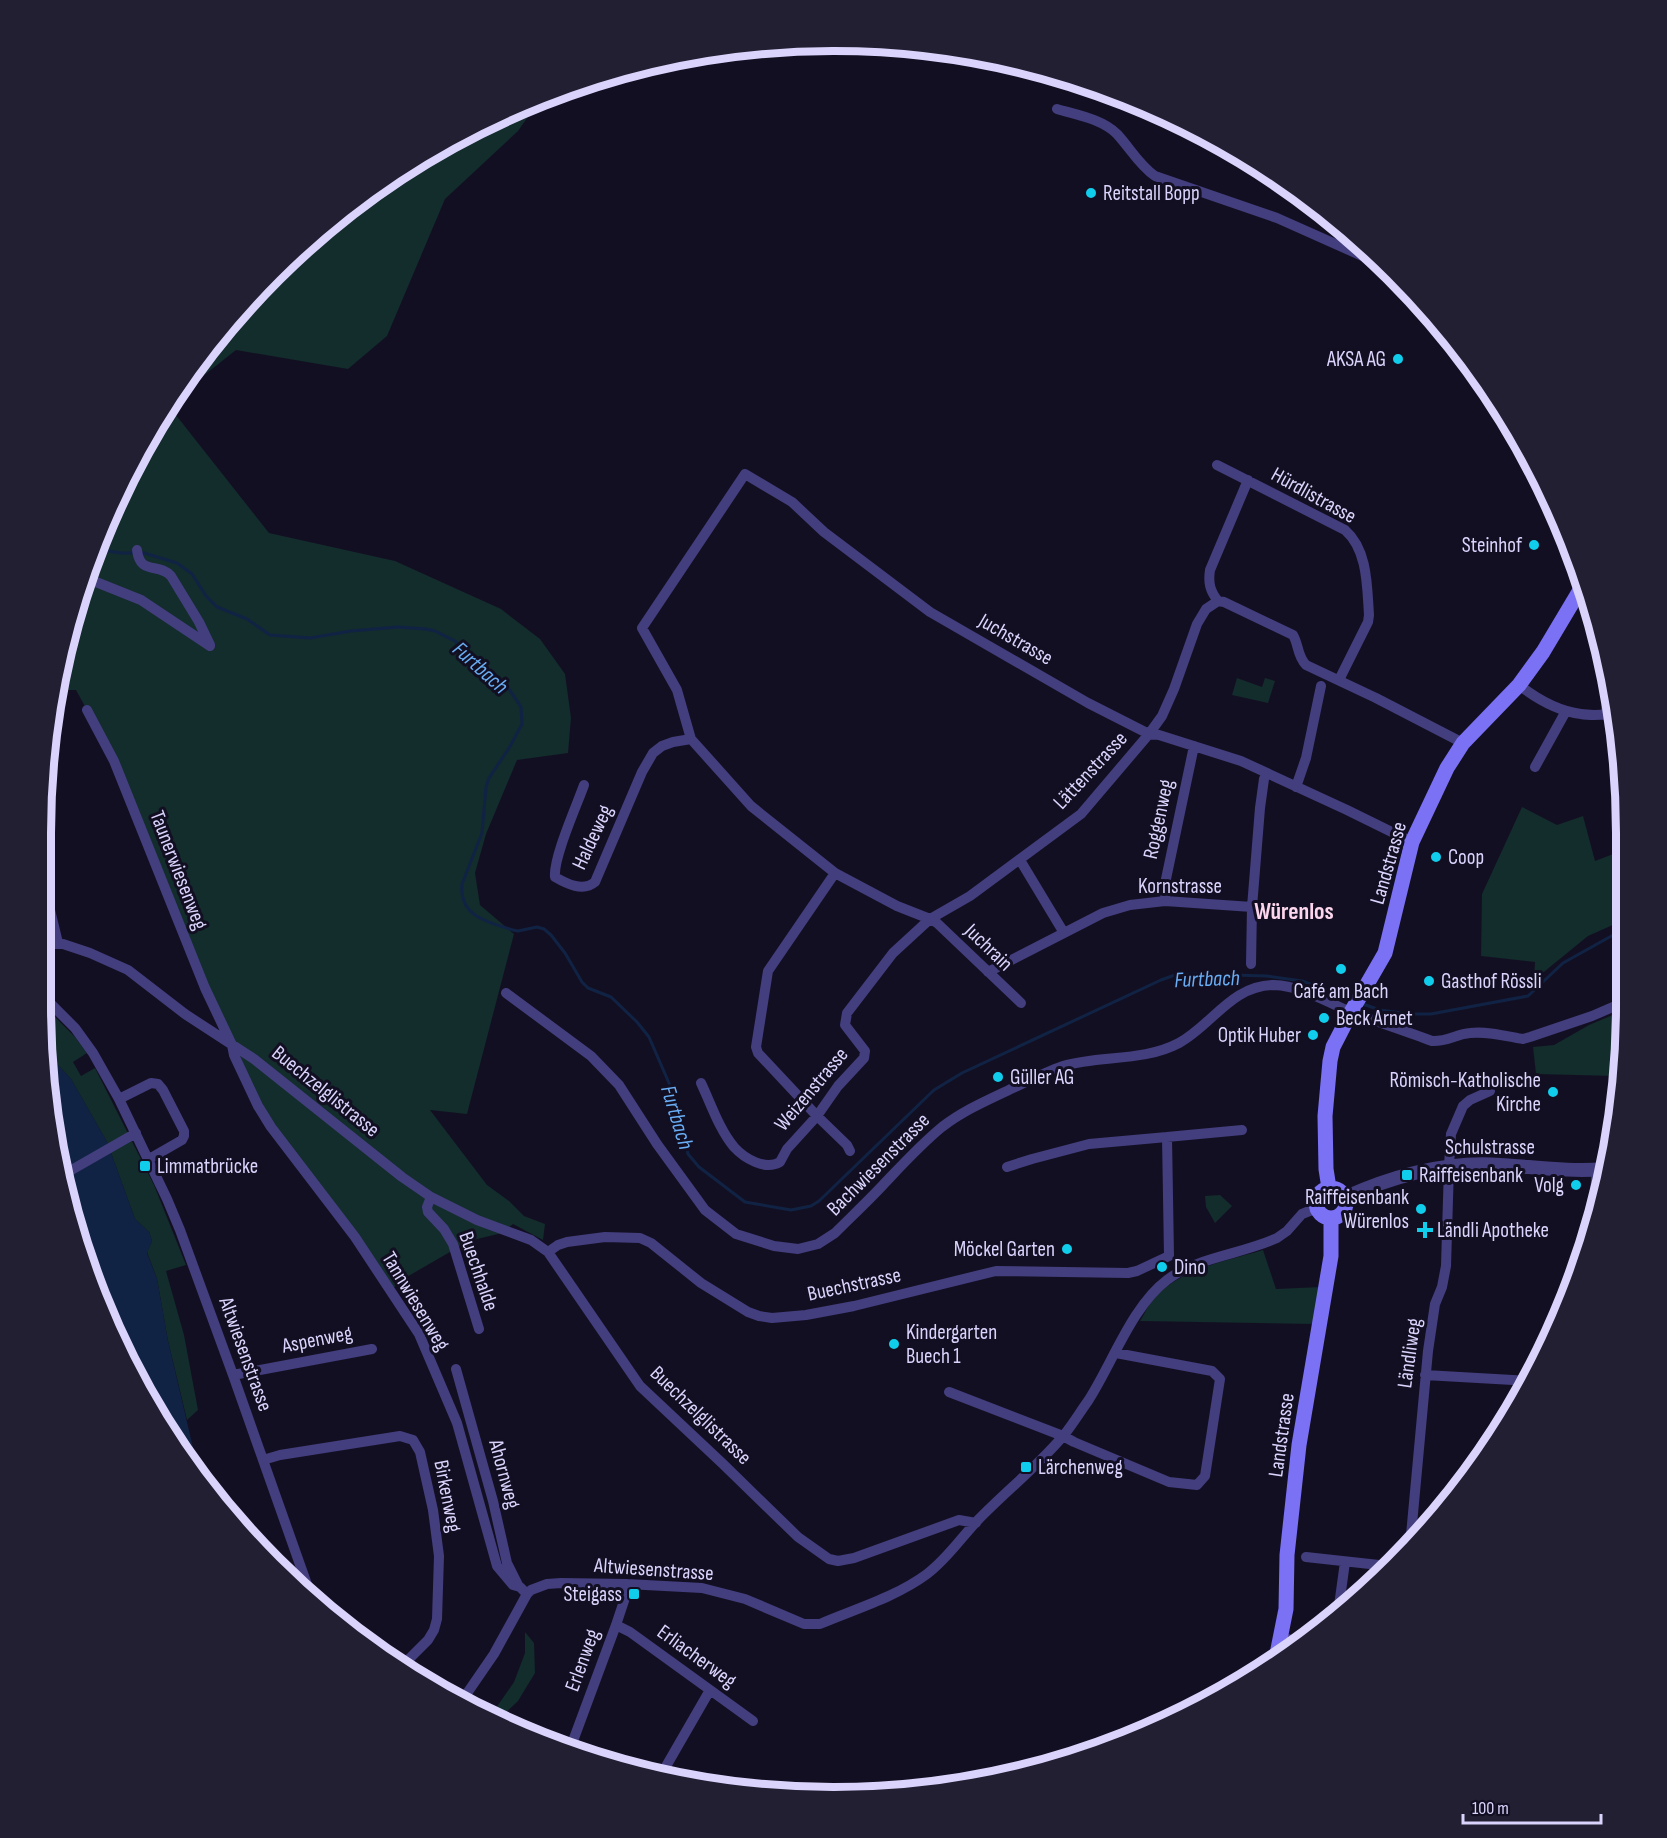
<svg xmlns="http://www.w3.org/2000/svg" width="1667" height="1838" font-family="'Sofia Sans Condensed',sans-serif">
  <rect width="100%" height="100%" fill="#130f22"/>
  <path fill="#132c2c" d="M 541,98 L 518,131 L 445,199 L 387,336 L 348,369 L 236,350 L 169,403 L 174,393 L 273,273 L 393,174 L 530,101 Z
    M 168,405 L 269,533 L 395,561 L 501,609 L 540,639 L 565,674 L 571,718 L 568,753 L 517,760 L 486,834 L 475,873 L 480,905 L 514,934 L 467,1114 L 430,1110 L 487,1185 L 509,1201 L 524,1216 L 545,1224 L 543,1240 L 513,1224 L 502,1233 L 469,1241 L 405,1278 L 390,1291 L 271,1127 L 87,710 L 76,690 L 54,690 L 56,678 L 101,530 Z
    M 1237,678 L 1262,687 L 1265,678 L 1275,681 L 1268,703 L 1232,695 Z
    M 1522,807 L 1557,825 L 1583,816 L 1595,861 L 1626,849 L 1624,920 L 1588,936 L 1534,980 L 1535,962 L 1481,956 L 1482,894 Z
    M 41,1003 L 75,1037 L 87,1053 L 73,1062 L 81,1076 L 95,1068 L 154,1185 L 186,1265 L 166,1271 L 184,1335 L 198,1410 L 187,1420 L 168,1341 L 157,1279 L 147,1252 L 152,1241 L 149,1232 L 135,1219 L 107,1142 L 71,1079 L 45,1051 Z
    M 1615,1014 L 1622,1022 L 1622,1032 L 1618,1040 L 1615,1076 L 1536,1074 L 1533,1047 L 1554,1045 L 1589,1025 Z
    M 1220,1195 L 1232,1206 L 1215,1223 L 1206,1207 L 1205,1196 Z
    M 1263,1250 L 1276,1289 L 1321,1287 L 1314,1324 L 1140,1321 C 1144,1315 1147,1307 1152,1301 C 1177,1269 1227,1261 1263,1250 Z
    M 525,1632 L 534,1643 L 535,1673 L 518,1701 L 497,1721 L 489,1718 L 514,1682 L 525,1653 Z"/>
  <path fill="#112344" d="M 45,1051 L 71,1079 L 107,1142 L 135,1219 L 149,1232 L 152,1241 L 147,1253 L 157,1279 L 168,1341 L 194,1452 L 195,1473 L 122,1355 L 56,1160 Z"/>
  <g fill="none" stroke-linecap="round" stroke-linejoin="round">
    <path stroke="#112344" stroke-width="3" d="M 96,546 L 108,551 L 121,553 L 144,553 L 177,563 L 192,574 L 206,596 L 217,607 L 247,619 L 270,635 L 310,638 L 351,631 L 398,627 L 426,629 L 435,631 L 455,641 L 473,664 L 509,689 L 521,707 L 522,724 L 509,748 L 489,778 L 486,787 L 482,833 L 462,884 C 459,917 488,922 513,930 L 518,931 L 537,927 L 544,929 L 551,935 L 565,953 L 582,982 L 588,988 L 611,997 L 637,1022 L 649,1037 L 672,1090 L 688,1154 L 699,1167 L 745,1202 L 791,1210 L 811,1206 L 819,1201 L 934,1090 L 962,1073 L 1161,980 L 1175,975 L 1197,974 L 1267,976 L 1302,981 L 1351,999
      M 1360,1003 L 1380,1010 L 1409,1014 L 1431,1014 L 1528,996 L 1563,963 L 1624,929"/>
    <path stroke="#433e7e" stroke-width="10" d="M 1057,109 C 1077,115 1102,119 1117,134 C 1130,148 1139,165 1155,176 L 1277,218 L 1387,267
      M 1217,465 L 1345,530 C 1368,550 1367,587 1369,615 L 1368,622 L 1339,680
      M 137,550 C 140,576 159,562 171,576 L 199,622 L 210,645
      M 86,578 L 141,600 L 210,646
      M 1218,601 C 1210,591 1208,583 1210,570 L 1248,480
      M 1519,685 C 1537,699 1557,711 1581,714 C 1592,716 1603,714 1615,715
      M 87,710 L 114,761 L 205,988 L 232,1045 L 234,1055 L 258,1106 L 271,1127 L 355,1237 L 419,1334 L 457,1423 L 497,1566 L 513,1585 L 520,1587 L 527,1594
      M 1606,714 L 1608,682 L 1610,675
      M 1535,767 L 1566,711
      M 584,785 C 577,805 553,858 555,877 C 567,884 583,892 595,882 L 642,772 L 653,753 L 662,746 L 673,742 L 691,739
      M 1296,787 L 1306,758 L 1321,686
      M 1412,842 L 1347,810 L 1241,761 L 1159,735 L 1149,734 L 1088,703 L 930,612 L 824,532 L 792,502 L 745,474 L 642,628 L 677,690 L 691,739 L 751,806 L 835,873 L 897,906 L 930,919 L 970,896 L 1081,814 L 1149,734 L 1162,716 L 1174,689 L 1197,624 L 1206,609 L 1218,601 L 1224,602 L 1293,635 C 1299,645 1297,656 1306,665 L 1376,698 L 1463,743
      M 1020,860 L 1064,933
      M 41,873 L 58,943
      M 835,873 L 768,971 L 756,1047 L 758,1053 L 817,1116 L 847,1145 L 850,1151
      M 1165,901 L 1166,879 L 1194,746
      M 41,948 L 50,944 L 63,944 L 90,953 L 128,970 L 185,1014 L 254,1059 L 402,1177 L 431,1197 L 477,1220 L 531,1240 L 548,1252 L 640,1386 L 723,1464 L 798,1537 L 829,1559 L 838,1561 L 854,1558 L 959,1520 L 976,1523
      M 1251,964 L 1252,907
      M 988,972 L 1103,913 L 1130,905 L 1165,901 L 1252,907 L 1260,808 L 1264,779 L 1267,773
      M 506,993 L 591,1056 L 619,1085 L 657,1144 L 705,1210 L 736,1234 L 774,1246 L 798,1249 L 818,1244 L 835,1233 C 851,1217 868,1201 883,1185 C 902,1165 920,1145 942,1127 C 964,1110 988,1100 1013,1088 C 1030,1080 1046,1072 1063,1066 C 1101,1055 1143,1062 1179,1043 C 1212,1025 1232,985 1274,985 C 1302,986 1326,1002 1351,1012 C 1378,1022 1405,1031 1432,1041 C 1446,1042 1457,1034 1470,1033 C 1487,1031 1506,1036 1523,1039 L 1530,1037 L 1592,1016 L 1622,1003
      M 41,994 L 75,1028 L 93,1053 L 119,1099 L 167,1199 L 180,1230 L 233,1375 L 310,1593
      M 701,1083 C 711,1104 719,1129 734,1147 C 744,1158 765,1171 780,1162 L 787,1149 L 817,1116 L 838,1086 L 864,1058 L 865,1051 L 845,1025 L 847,1013 L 893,953 L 930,919 L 937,923 L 1021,1003
      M 119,1099 L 151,1083 L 158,1084 L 163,1090 L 184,1131 L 184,1136 L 182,1140 L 149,1159
      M 1007,1167 L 1032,1159 L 1089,1144 L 1167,1137
      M 61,1176 L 136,1133
      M 431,1197 L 427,1207 L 428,1212 L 444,1229 L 453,1244 L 479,1329
      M 1592,1226 L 1597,1170
      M 548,1252 L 558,1245 L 567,1242 L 605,1237 L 640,1238 L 651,1243 L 701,1283 L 748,1312 L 759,1316 L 772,1318 L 806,1315 L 854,1306 L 996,1271 L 1128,1273 L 1137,1271 L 1169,1256
      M 1169,1256 L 1167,1137 L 1242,1130
      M 456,1369 L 493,1501 L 507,1563 L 518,1585
      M 233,1375 L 372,1349
      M 1425,1375 L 1529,1381
      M 949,1392 L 1063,1436 L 1074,1442 L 1169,1482 L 1197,1485 L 1205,1476 L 1220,1379 L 1212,1371 L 1116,1353
      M 263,1460 L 280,1455 L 400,1436 L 413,1440 L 420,1452 L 433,1510 L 439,1556 L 437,1619 L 434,1630 L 428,1640 L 402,1666
      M 1410,1546 L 1428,1351 L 1435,1304 L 1442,1287 L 1446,1266 L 1449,1166 L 1451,1134 L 1463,1106 L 1470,1100 L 1490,1091
      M 1306,1557 L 1388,1566
      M 1338,1613 L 1345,1562
      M 616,1625 L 630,1632 L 753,1721
      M 1281,1638 L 1303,1642
      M 461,1702 L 494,1654 L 527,1594 L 531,1590 L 547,1584 L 561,1583 L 627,1584 L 702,1588 L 745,1599 L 804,1624 L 820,1624 C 855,1609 896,1597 927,1574 C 947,1559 960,1539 977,1521 C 1005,1492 1038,1466 1064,1435 C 1073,1424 1080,1412 1088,1401 C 1112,1364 1132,1306 1167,1280 C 1197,1257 1243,1254 1277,1238 L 1287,1231 L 1302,1214 L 1317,1208
      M 570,1749 L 616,1625 L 626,1595 L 627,1584
      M 661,1775 L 710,1690"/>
    <path stroke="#433e7e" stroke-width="14" d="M 1344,1198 C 1393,1176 1446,1161 1500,1165 C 1535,1167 1570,1172 1605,1169"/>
    <path stroke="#7a71f5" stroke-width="15" d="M 1329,1188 L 1326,1169 L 1325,1116 L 1330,1061 L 1333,1047 L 1351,1012 L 1385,953 L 1412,842 L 1447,768 L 1463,743 L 1519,685 L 1543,652 L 1583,585
      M1316 1203a15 15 0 1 1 30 0a15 15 0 1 1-30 0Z
      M 1276,1659 L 1286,1609 L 1287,1555 L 1299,1445 L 1331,1256 L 1331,1218"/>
  </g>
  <g fill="#10cdeb" stroke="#130f22" stroke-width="2">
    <circle cx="1091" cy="193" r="6"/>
    <circle cx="1398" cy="359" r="6"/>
    <circle cx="1534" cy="545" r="6"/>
    <circle cx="1436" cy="857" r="6"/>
    <circle cx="1341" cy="969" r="6"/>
    <circle cx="1429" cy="981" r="6"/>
    <circle cx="1324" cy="1018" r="6"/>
    <circle cx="1313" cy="1035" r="6"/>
    <circle cx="998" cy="1077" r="6"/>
    <circle cx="1553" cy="1092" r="6"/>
    <rect x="139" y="1160" width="12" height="12" rx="3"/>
    <rect x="1401" y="1169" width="12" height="12" rx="3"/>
    <circle cx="1576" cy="1185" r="6"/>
    <circle cx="1421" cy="1209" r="6"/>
    <path d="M1422 1221h6v6h6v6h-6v6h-6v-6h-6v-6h6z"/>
    <circle cx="1067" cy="1249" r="6"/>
    <circle cx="1162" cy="1267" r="6"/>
    <circle cx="894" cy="1344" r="6"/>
    <rect x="1020" y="1461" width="12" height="12" rx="3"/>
    <rect x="628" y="1588" width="12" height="12" rx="3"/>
  </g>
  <g text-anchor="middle" stroke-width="6" stroke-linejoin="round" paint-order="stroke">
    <g font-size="21" fill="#dad4fc" stroke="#130f22" text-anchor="start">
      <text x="1103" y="200">Reitstall Bopp</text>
      <text x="1386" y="366" text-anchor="end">AKSA AG</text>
      <text x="1522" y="552" text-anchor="end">Steinhof</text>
      <text x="1448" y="864">Coop</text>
      <text x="1441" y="988">Gasthof Rössli</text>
      <text x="1341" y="998" text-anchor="middle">Café am Bach</text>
      <text x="1336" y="1025">Beck Arnet</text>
      <text x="1301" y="1042" text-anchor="end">Optik Huber</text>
      <text x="1010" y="1084">Güller AG</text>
      <text x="1541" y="1087" text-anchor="end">Römisch-Katholische<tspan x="1541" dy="24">Kirche</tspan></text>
      <text x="157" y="1173">Limmatbrücke</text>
      <text x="1419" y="1182">Raiffeisenbank</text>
      <text x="1564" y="1192" text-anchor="end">Volg</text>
      <text x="1409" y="1204" text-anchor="end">Raiffeisenbank<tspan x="1409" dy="24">Würenlos</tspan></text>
      <text x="1437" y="1237">Ländli Apotheke</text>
      <text x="1055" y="1256" text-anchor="end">Möckel Garten</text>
      <text x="1174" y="1274">Dino</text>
      <text x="906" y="1339">Kindergarten<tspan x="906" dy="24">Buech 1</tspan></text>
      <text x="1038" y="1474">Lärchenweg</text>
      <text x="622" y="1601" text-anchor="end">Steigass</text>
    </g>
    <g font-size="21" fill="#dad4fc" stroke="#130f22">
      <text transform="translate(1314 495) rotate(29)" y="7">Hürdlistrasse</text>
      <text transform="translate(1016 639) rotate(30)" y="7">Juchstrasse</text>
      <text transform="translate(1090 770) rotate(-47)" y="7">Lättenstrasse</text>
      <text transform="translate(1158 819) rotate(-78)" y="7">Roggenweg</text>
      <text transform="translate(592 837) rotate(-65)" y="7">Haldeweg</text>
      <text transform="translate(1388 863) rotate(-74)" y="7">Landstrasse</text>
      <text transform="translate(179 870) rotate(69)" y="7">Taunerwiesenweg</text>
      <text x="1180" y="893">Kornstrasse</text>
      <text transform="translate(989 947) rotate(44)" y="7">Juchrain</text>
      <text transform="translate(811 1089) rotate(-50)" y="7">Weizenstrasse</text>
      <text transform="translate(326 1091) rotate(39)" y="7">Buechzelglistrasse</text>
      <text x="1490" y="1154">Schulstrasse</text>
      <text transform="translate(878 1164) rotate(-45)" y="7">Bachwiesenstrasse</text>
      <text transform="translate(479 1271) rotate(71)" y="7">Buechhalde</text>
      <text transform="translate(854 1284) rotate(-12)" y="7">Buechstrasse</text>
      <text transform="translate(416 1301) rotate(59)" y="7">Tannwiesenweg</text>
      <text transform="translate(317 1339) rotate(-11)" y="7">Aspenweg</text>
      <text transform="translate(1409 1353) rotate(-82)" y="7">Ländliweg</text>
      <text transform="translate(246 1354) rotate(70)" y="7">Altwiesenstrasse</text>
      <text transform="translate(701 1415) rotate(44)" y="7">Buechzelglistrasse</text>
      <text transform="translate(1281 1435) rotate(-82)" y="7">Landstrasse</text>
      <text transform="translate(505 1474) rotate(75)" y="7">Ahornweg</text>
      <text transform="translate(448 1496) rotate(79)" y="7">Birkenweg</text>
      <text transform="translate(654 1569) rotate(4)" y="7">Altwiesenstrasse</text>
      <text transform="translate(697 1656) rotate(36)" y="7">Erliacherweg</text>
      <text transform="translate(582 1660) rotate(-70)" y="7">Erlenweg</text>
    </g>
    <g font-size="22" font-style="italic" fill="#69aef5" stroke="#130f22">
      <text transform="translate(481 667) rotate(42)" y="8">Furtbach</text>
      <text transform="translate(1207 978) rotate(-2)" y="8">Furtbach</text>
      <text transform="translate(678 1117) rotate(73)" y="8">Furtbach</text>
    </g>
    <g font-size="24" font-weight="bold" fill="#fcd6ed" stroke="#130f22">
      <text x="1294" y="919">Würenlos</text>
    </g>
  </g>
  <path d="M0 0H1667V1838H0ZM833 51H834A782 782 0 0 1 1616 833V1005A782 782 0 0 1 834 1787H833A782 782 0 0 1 51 1005V833A782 782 0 0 1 833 51Z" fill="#231f33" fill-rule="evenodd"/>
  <path fill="none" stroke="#dad4fc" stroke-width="8" d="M833 51H834A782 782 0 0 1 1616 833V1005A782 782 0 0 1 834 1787H833A782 782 0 0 1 51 1005V833A782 782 0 0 1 833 51Z"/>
  <path d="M1463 1814v9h138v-9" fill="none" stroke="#dad4fc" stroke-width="3"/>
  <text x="1472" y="1814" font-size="18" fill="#dad4fc" stroke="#130f22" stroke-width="4.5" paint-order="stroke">100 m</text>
</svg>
